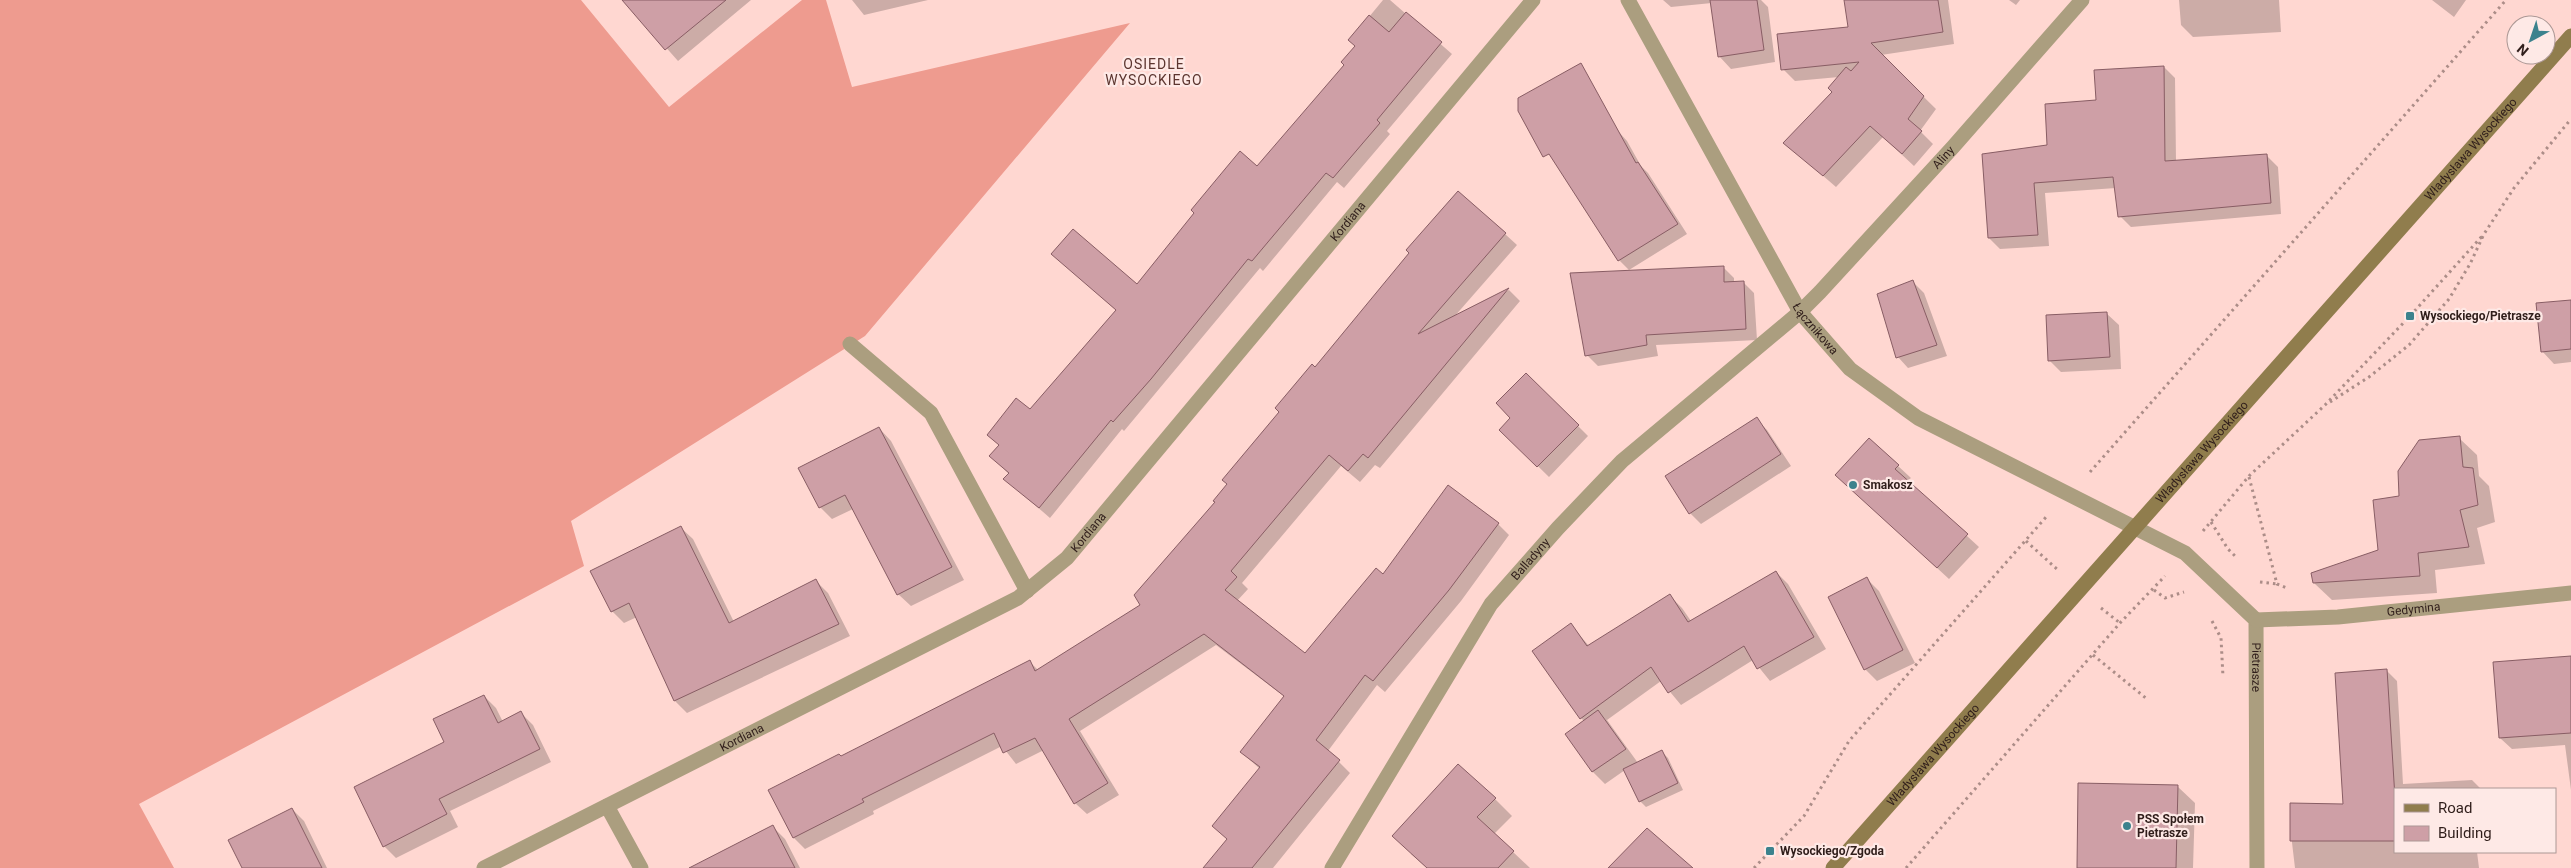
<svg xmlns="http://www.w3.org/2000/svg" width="2571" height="868" font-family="Roboto,sans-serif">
  <rect width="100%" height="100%" fill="#ffd7d1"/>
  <path fill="#ee9b8f" d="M 0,0 L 581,0 L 669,107 L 802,0 L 826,0 L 852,87 L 1130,23 L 865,336 L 571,521 L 584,566 L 139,804 L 174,868 L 0,868 Z"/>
  <path fill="#0003" d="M 624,0 L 751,0 L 678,61 Z
    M 852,0 L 928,0 L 864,15 Z
    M 1383,0 L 1390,0 L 1452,54 L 1387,131 L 1390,134 L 1344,188 L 1337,182 L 1263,271 L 1260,268 L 1124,431 L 1122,429 L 1050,518 L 1005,479 L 1009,474 L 991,456 L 1000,446 L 988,435 L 1030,411 L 1117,311 L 1064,264 L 1137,286 L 1258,168 L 1345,65 L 1357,46 L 1350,40 Z
    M 1663,0 L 1761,0 L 1768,7 L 1775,62 L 1731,69 L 1719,56 L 1712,3 L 1671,7 Z
    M 1846,0 L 1948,0 L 1954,44 L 1881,55 L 1936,109 L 1920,131 L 1933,144 L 1914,166 L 1883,137 L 1836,187 L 1785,143 L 1833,92 L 1839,77 L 1795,81 L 1783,69 L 1850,28 Z
    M 2009,0 L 2020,0 L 2016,5 Z
    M 2179,0 L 2279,0 L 2281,32 L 2193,37 L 2181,25 Z
    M 2432,0 L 2466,0 L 2454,17 Z
    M 2164,67 L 2175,78 L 2176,162 L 2267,156 L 2278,167 L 2281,214 L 2131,227 L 2120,216 L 2116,188 L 2045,193 L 2049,246 L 2000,249 L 1989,238 L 1983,155 L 2049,146 L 2097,101 Z
    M 1534,128 L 1618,131 L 1627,141 L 1641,166 L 1648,173 L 1687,234 L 1629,270 L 1619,260 Z
    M 1505,234 L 1517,245 L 1454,317 L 1509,290 L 1520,301 L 1380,468 L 1375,465 L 1360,482 L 1341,466 L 1242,583 L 1248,589 L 1237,601 L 1305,655 L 1383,576 L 1498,524 L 1509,535 L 1461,601 L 1385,692 L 1377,685 L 1328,751 L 1350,773 L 1273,868 L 1205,868 L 1228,840 L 1260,769 L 1241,752 L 1285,697 L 1216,645 L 1080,731 L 1119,795 L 1087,814 L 1075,803 L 1044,750 L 1016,764 L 1002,746 L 873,811 L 874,814 L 805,849 L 794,838 L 841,758 L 1030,662 L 1038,670 L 1142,605 L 1315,368 Z
    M 1723,267 L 1734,278 L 1734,283 L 1743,282 L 1754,293 L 1757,340 L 1656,345 L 1658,356 L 1598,366 L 1587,355 Z
    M 1913,282 L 1924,293 L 1947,356 L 1908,368 L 1898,357 Z
    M 2571,301 L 2571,362 L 2554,364 L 2542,351 Z
    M 2106,313 L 2119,325 L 2121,369 L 2061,372 L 2049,360 Z
    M 1526,374 L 1588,436 L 1549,477 L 1501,430 L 1512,418 Z
    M 1756,419 L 1767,430 L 1791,466 L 1701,524 L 1690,513 Z
    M 879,428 L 891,441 L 964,580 L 911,606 L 898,594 L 853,509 L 832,519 L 820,507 Z
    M 2459,438 L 2477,455 L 2479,476 L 2489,486 L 2495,522 L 2477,528 L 2485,564 L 2435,570 L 2437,593 L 2332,600 L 2314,583 L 2379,551 L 2401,497 Z
    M 1869,439 L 1911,478 L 1907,481 L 1979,547 L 1949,579 L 1849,487 Z
    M 680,527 L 693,539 L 734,622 L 816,581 L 828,593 L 850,636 L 687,713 L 675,701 L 637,617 L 624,623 L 612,611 Z
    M 1776,572 L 1788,584 L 1826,649 L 1770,681 L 1753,660 L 1681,705 L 1661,681 L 1607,720 L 1638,763 L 1662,752 L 1668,758 L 1683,790 L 1646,807 L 1640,801 L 1625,770 L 1605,784 L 1593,772 L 1567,734 L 1585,722 L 1581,718 L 1571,625 L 1589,646 L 1670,596 L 1682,608 L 1691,621 Z
    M 1867,579 L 1879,591 L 1915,663 L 1877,681 L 1865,669 Z
    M 2571,658 L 2571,790 L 2565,745 L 2512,749 L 2500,738 Z
    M 2386,670 L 2397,681 L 2403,784 L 2472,780 L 2481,789 L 2395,789 L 2395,852 L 2477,852 L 2479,868 L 2295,868 L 2291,834 L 2344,805 Z
    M 484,696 L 496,708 L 503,722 L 521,713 L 533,725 L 551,762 L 450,811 L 458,827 L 396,858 L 384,846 L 446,742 Z
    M 2177,786 L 2195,803 L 2193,868 L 2078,868 Z
    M 1495,799 L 1512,816 L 1494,834 L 1530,868 L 1427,868 L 1411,854 Z
    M 292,809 L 304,821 L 327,868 L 243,868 Z
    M 773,827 L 785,839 L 800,868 L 698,868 Z"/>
  <path fill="#ce9fa6" stroke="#885d64" d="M 622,0 L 726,0 L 665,50 Z
    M 1710,0 L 1757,0 L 1764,50 L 1718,57 Z
    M 1844,0 L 1938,0 L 1943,32 L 1871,43 L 1924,96 L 1908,119 L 1922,131 L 1902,154 L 1870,126 L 1823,176 L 1783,143 L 1832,92 L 1828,88 L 1846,67 L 1851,71 L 1859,62 L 1781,70 L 1777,34 L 1848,27 Z
    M 1406,12 L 1442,42 L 1377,120 L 1380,123 L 1333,178 L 1326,173 L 1252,261 L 1248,259 L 1151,379 L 1113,422 L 1111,420 L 1039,508 L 1003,479 L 1009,473 L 989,456 L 999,445 L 987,435 L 1016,398 L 1030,409 L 1116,310 L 1051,254 L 1073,229 L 1137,284 L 1194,213 L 1191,210 L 1240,151 L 1257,166 L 1344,65 L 1341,62 L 1355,46 L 1348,40 L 1369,15 L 1389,32 Z
    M 1581,63 L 1636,163 L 1638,162 L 1678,224 L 1618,261 L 1549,154 L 1543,157 L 1518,111 L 1518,98 Z
    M 2164,66 L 2165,161 L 2267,154 L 2271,203 L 2118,217 L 2113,177 L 2034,183 L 2038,235 L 1988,238 L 1982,154 L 2047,145 L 2045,104 L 2096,100 L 2094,70 Z
    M 1458,191 L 1506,233 L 1418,334 L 1509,288 L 1368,458 L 1363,454 L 1348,471 L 1329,455 L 1231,571 L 1237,577 L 1225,590 L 1305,653 L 1376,568 L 1383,574 L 1448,485 L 1499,523 L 1449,590 L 1373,681 L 1365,675 L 1316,740 L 1340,760 L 1252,868 L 1203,868 L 1227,839 L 1212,826 L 1260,767 L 1240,752 L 1284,696 L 1204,634 L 1069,719 L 1108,783 L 1074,804 L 1035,738 L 1003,753 L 994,733 L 862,799 L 864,802 L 793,838 L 768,790 L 839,754 L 841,756 L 1030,660 L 1035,671 L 1140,605 L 1134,595 L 1215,502 L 1213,501 L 1227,484 L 1222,480 L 1279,412 L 1275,408 L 1312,364 L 1315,367 L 1409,253 L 1406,250 Z
    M 1724,266 L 1724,282 L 1744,281 L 1746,329 L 1646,335 L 1647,345 L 1585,356 L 1570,273 Z
    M 1913,280 L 1937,345 L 1896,358 L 1877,294 Z
    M 2571,300 L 2571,349 L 2541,352 L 2536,303 Z
    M 2107,312 L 2110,357 L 2048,361 L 2046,315 Z
    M 1526,373 L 1579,425 L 1537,467 L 1499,430 L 1510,418 L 1496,403 Z
    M 1757,417 L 1781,454 L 1689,514 L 1665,476 Z
    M 879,427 L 952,567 L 897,595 L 845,495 L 819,508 L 798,468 Z
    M 2460,436 L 2463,467 L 2473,468 L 2478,505 L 2460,510 L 2469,547 L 2418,553 L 2420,576 L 2313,583 L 2311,573 L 2378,550 L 2373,500 L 2399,496 L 2398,471 L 2419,440 Z
    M 1869,438 L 1899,465 L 1895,469 L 1968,534 L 1937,568 L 1835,475 Z
    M 681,526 L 729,623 L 816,579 L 839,624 L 674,701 L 629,603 L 611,612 L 590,571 Z
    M 1776,571 L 1814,637 L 1757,669 L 1744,646 L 1668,693 L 1651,667 L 1580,719 L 1532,651 L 1571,623 L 1587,646 L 1670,594 L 1688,622 Z
    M 1867,577 L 1903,650 L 1864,670 L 1828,597 Z
    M 2571,656 L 2571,733 L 2499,738 L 2493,662 Z
    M 2387,669 L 2395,798 L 2395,841 L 2290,841 L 2290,803 L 2343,804 L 2335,673 Z
    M 484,695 L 498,723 L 521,711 L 540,749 L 439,799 L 447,814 L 383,847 L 354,787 L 444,742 L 433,719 Z
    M 1598,710 L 1626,749 L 1592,772 L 1565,734 Z
    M 1662,750 L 1678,783 L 1639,802 L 1623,769 Z
    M 1458,764 L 1496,798 L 1477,817 L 1514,851 L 1498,868 L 1427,868 L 1392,836 Z
    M 2078,783 L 2178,785 L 2176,868 L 2077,868 Z
    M 292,808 L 322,868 L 242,868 L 228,840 Z
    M 773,825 L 795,868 L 689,868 Z
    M 1647,828 L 1693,868 L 1608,868 Z"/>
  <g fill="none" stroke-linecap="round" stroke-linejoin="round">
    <path stroke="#ac8d88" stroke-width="3" stroke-dasharray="2.5 4" stroke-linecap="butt" d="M 2330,402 L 2369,377 L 2409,345 L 2449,299 L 2470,264 L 2484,234 L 2514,188 L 2571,119
      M 2090,472 L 2506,0
      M 2249,477 L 2277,584 L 2287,588
      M 2211,522 L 2228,549 L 2237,558
      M 2203,531 L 2249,476 L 2325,405 L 2410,316 L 2484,234
      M 2026,541 L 2059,571
      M 2260,582 L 2277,584
      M 2154,590 L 2165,598 L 2184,592
      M 2101,608 L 2120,623
      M 2212,621 L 2221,638 L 2223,677
      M 2093,655 L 2147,699
      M 1754,868 L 1804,816 L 1849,741 L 2047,516
      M 1906,868 L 2120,623 L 2165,576"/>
    <g stroke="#ab9e7f" stroke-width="15">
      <path id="s1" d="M 1628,0 L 1800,312 L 1850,369 L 1918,418 L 2185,553 L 2256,620 L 2257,868"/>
      <path d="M 850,344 L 931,413 L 1027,591"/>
      <path id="s2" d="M 2256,620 L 2338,617 L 2571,593"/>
      <path d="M 607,806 L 641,868"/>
      <path id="s3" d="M 484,868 L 1018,598 L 1067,558 L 1533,0"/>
      <path id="s4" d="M 1332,868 L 1491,604 L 1558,528 L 1622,461 L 1800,312 L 1820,292 L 1953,147 L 2082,0"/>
    </g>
    <path stroke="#907d4d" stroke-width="15" id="s5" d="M 1833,868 L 2571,36"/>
  </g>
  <g fill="#3c828d" stroke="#fee9e6" stroke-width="2">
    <rect x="2405" y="311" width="10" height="10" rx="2.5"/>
    <circle cx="1853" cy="485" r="5"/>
    <circle cx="2127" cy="826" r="5"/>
    <rect x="1765" y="846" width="10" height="10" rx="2.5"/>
  </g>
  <g text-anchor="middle" stroke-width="4.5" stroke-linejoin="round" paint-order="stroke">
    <g font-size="12" fill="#301e1b" stroke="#fee9e6">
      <text dy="4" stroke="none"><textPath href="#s5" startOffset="961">Władysława Wysockiego</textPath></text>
      <text dy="4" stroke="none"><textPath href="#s4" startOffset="945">Aliny</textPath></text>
      <text dy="4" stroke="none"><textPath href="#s3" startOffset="1100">Kordiana</textPath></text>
      <text dy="4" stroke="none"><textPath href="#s1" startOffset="379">Łącznikowa</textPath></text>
      <text dy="4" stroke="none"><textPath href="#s5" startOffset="556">Władysława Wysockiego</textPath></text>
      <text dy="4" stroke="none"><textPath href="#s3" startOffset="695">Kordiana</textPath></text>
      <text dy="4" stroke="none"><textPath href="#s4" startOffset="368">Balladyny</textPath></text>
      <text dy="4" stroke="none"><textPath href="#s2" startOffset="158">Gedymina</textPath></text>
      <text dy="4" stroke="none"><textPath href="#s1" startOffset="960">Pietrasze</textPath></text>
      <text dy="4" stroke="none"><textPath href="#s3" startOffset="289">Kordiana</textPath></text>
      <text dy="4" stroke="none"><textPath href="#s5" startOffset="151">Władysława Wysockiego</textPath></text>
    </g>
    <g font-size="12" font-weight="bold" fill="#301e1b" stroke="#fee9e6" text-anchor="start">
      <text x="2420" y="320">Wysockiego/Pietrasze</text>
      <text x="1863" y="489">Smakosz</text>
      <text x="2137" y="823">PSS Społem<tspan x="2137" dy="14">Pietrasze</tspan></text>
      <text x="1780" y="855">Wysockiego/Zgoda</text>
    </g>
    <g font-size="14" letter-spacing="1" fill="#5c352f" stroke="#fee9e6">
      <text x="1154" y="69">OSIEDLE<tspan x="1154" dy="16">WYSOCKIEGO</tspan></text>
    </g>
  </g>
  <rect x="2394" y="788" width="162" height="65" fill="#fee9e6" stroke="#ac9895"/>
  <rect x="2404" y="804" width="25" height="8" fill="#907d4d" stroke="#ac9895"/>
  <text x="2438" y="813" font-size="15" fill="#301e1b">Road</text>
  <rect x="2404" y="826" width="25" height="15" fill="#ce9fa6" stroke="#ac9895"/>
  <text x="2438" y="838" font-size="15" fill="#301e1b">Building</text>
  <g transform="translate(2531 40) rotate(220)"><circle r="24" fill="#fee9e6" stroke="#ac9895"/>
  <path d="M0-4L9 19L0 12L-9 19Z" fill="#3c828d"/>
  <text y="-8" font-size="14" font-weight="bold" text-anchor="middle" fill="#301e1b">N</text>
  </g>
</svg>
